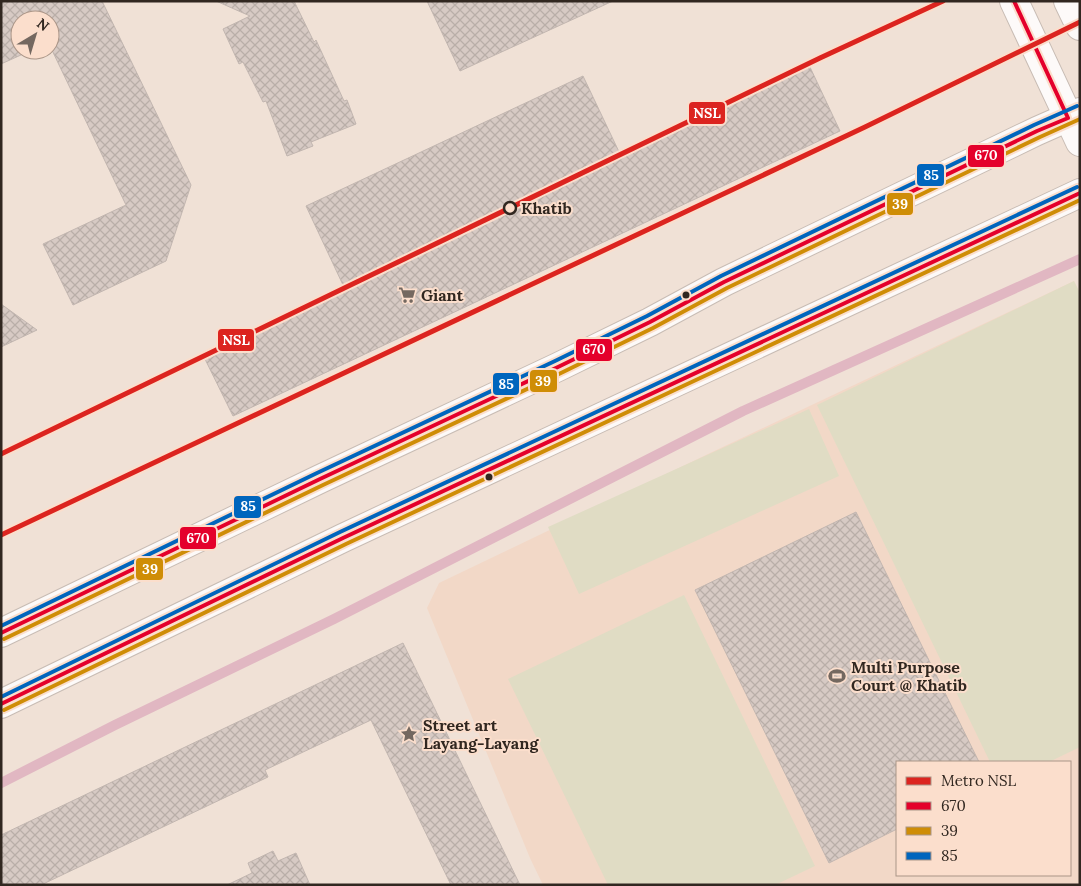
<svg xmlns="http://www.w3.org/2000/svg" width="1081" height="886" font-family="Lora,serif">
  <defs>
    <pattern id="building-cross-hatch" width="8" height="8" patternUnits="userSpaceOnUse" patternTransform="scale(1.25)"><rect width="8" height="8" fill="#d7cac4"/><path d="M0 0l8 8M0 8l8-8" fill="none" stroke="#b9aea8"/></pattern>
  </defs>
  <rect width="100%" height="100%" fill="#f0e1d6"/>
  <path fill="#f2d8c7" fill-rule="evenodd" d="M 1074,281 L 1080,293 L 1080,885 L 543,885 L 530,858 L 427,608 L 439,583 L 708,454 ZM 897,762 L 1070,762 L 1070,875 L 897,875 Z"/>
  <path fill="#e0dcc4" d="M 1074,281 L 1080,293 L 1080,747 L 1049,762 L 990,762 L 817,405 Z
    M 809,409 L 839,476 L 579,594 L 548,527 Z
    M 684,595 L 815,866 L 775,885 L 608,885 L 508,679 Z"/>
  <g fill="none" stroke-linecap="round" stroke-linejoin="round">
    <path stroke="#e1b7c2" stroke-width="10" d="M 1,783 L 115,725 L 334,619 L 743,411 L 1080,259"/>
  </g>
  <path fill="url(#building-cross-hatch)" stroke="#c2b6b0" d="M 1,1 L 102,1 L 191,185 L 166,261 L 73,305 L 43,244 L 126,205 L 50,46 L 50,20 L 20,20 L 20,50 L 32,50 L 1,64 Z
    M 216,1 L 294,1 L 314,42 L 316,40 L 344,101 L 347,100 L 356,124 L 311,142 L 313,146 L 287,156 L 266,101 L 263,102 L 243,62 L 239,64 L 223,29 L 250,16 Z
    M 427,1 L 613,1 L 460,71 Z
    M 809,65 L 840,131 L 233,416 L 202,353 L 343,285 L 306,206 L 583,76 L 621,156 Z
    M 1,304 L 37,330 L 1,347 Z
    M 856,512 L 979,762 L 897,762 L 897,829 L 829,863 L 695,590 Z
    M 403,643 L 520,885 L 451,885 L 371,720 L 265,770 L 268,777 L 41,885 L 1,885 L 1,835 Z
    M 273,851 L 278,861 L 296,853 L 310,885 L 227,885 L 252,873 L 248,863 Z"/>
  <g fill="none" stroke-linecap="round" stroke-linejoin="round">
    <g stroke="#c8bcb4" stroke-width="30">
      <path id="secondary" d="M 1014,1 L 1080,142
        M 1068,1 L 1080,26"/>
    </g>
    <g stroke="#c8bcb4" stroke-width="30">
      <path id="primary" d="M 1,633 L 320,479 L 558,367 L 650,322 L 724,282 L 1037,131 L 1080,112
        M 1,704 L 343,538 L 1080,193"/>
    </g>
    <use href="#secondary" stroke="#fdfaf9" stroke-width="28"/>
    <use href="#primary" stroke="#fdfaf9" stroke-width="28"/>
    <g stroke="#fbdecc" stroke-width="8">
      <path id="bus-1" d="M 1,633 L 320,479 L 558,367 L 650,322 L 724,282 L 1037,131 L 1068,118 L 1014,1
        M 1,704 L 343,538 L 1080,193"/>
    </g>
    <g stroke="#fbdecc" stroke-width="8">
      <path id="bus-2" d="M 4,639 L 323,485 L 561,373 L 653,328 L 727,288 L 1040,137 L 1080,119
        M 4,710 L 346,544 L 1080,200"/>
    </g>
    <g stroke="#fbdecc" stroke-width="8">
      <path id="bus-3" d="M 1,626 L 317,473 L 555,361 L 647,316 L 721,276 L 1034,125 L 1077,106
        M 1,697 L 340,532 L 1077,187"/>
    </g>
    <use href="#bus-1" stroke="#e4002b" stroke-width="4"/>
    <use href="#bus-2" stroke="#cf8d06" stroke-width="4"/>
    <use href="#bus-3" stroke="#0065bd" stroke-width="4"/>
    <g stroke="#fbdecc" stroke-width="9">
      <path id="metro-1" d="M 1,454 L 820,58 L 943,1
        M 1,535 L 865,127 L 1080,22"/>
    </g>
    <use href="#metro-1" stroke="#dc241f" stroke-width="5"/>
  </g>
  <defs>
    <g id="supermarket-bare" transform="scale(1.35)"><path d="M-6-5.5h2.5l.6 2H6L4.5 2H-2.5L-4.4-4H-6ZM-1.5 3.2a1.3 1.3 0 1 0 .1 0ZM3 3.2a1.3 1.3 0 1 0 .1 0Z" fill="#746860" stroke="#fbdecc" stroke-width="2.5" paint-order="stroke"/></g>
    <g id="stadium-bare" transform="scale(1.35)"><path d="M0-5a6.5 5 0 1 0 0 10a6.5 5 0 1 0 0-10ZM-3.5-1.8h7v3.6h-7Z" fill="#746860" stroke="#fbdecc" stroke-width="2.5" paint-order="stroke"/></g>
    <g id="sight-bare" transform="scale(1.35)"><path d="M0-6L1.8-2.2L6-1.7L2.9 1.2L3.7 5.4L0 3.3L-3.7 5.4L-2.9 1.2L-6-1.7L-1.8-2.2Z" fill="#746860" stroke="#fbdecc" stroke-width="2.5" paint-order="stroke"/></g>
  </defs>
  <g fill-rule="evenodd">
    <use href="#supermarket-bare" x="407" y="295"/>
    <use href="#stadium-bare" x="837" y="676"/>
    <use href="#sight-bare" x="409" y="734"/>
  </g>
  <circle fill="#fbdecc" stroke="#312720" stroke-width="2.5" cx="510" cy="208" r="6"/>
  <g fill="#312720" stroke="#fbdecc" stroke-width="2">
    <circle cx="686" cy="295" r="4.5"/>
    <circle cx="489" cy="477" r="4.5"/>
  </g>
  <g text-anchor="middle" stroke-width="4" stroke-linejoin="round" paint-order="stroke">
    <g font-size="16" font-weight="bold" fill="#312720" stroke="#fbdecc" text-anchor="start">
      <text x="521" y="214">Khatib</text>
    </g>
    <g font-size="16" font-weight="bold" fill="#312720" stroke="#fbdecc" text-anchor="start">
      <text x="421" y="301">Giant</text>
      <text x="851" y="673">Multi Purpose<tspan x="851" dy="18">Court @ Khatib</tspan></text>
      <text x="423" y="731">Street art<tspan x="423" dy="18">Layang-Layang</tspan></text>
    </g>
  </g>
  <g stroke="#fbdecc" stroke-width="2">
    <rect x="688" y="101" width="38" height="24" rx="5" fill="#dc241f"/>
    <rect x="967" y="144" width="38" height="24" rx="5" fill="#e4002b"/>
    <rect x="916" y="163" width="29" height="24" rx="5" fill="#0065bd"/>
    <rect x="886" y="192" width="28" height="24" rx="5" fill="#cf8d06"/>
    <rect x="217" y="328" width="38" height="24" rx="5" fill="#dc241f"/>
    <rect x="575" y="338" width="38" height="24" rx="5" fill="#e4002b"/>
    <rect x="529" y="369" width="29" height="24" rx="5" fill="#cf8d06"/>
    <rect x="492" y="372" width="28" height="24" rx="5" fill="#0065bd"/>
    <rect x="233" y="495" width="29" height="24" rx="5" fill="#0065bd"/>
    <rect x="179" y="526" width="38" height="24" rx="5" fill="#e4002b"/>
    <rect x="135" y="557" width="29" height="24" rx="5" fill="#cf8d06"/>
  </g>
  <g font-size="14" text-anchor="middle" font-weight="bold" fill="#fff">
    <text x="707" y="118">NSL</text>
    <text x="986" y="160">670</text>
    <text x="931" y="180">85</text>
    <text x="900" y="209">39</text>
    <text x="236" y="345">NSL</text>
    <text x="594" y="354">670</text>
    <text x="543" y="386">39</text>
    <text x="506" y="389">85</text>
    <text x="248" y="511">85</text>
    <text x="198" y="543">670</text>
    <text x="150" y="574">39</text>
  </g>
  <rect width="1081" height="886" fill="none" stroke="#312720" stroke-width="5"/>
  <rect x="896" y="761" width="175" height="115" fill="#fbdecc" stroke="#aa9587"/>
  <rect x="906" y="777" width="25" height="8" fill="#dc241f" stroke="#aa9587"/>
  <text x="941" y="786" font-size="15" fill="#312720">Metro NSL</text>
  <rect x="906" y="802" width="25" height="8" fill="#e4002b" stroke="#aa9587"/>
  <text x="941" y="811" font-size="15" fill="#312720">670</text>
  <rect x="906" y="827" width="25" height="8" fill="#cf8d06" stroke="#aa9587"/>
  <text x="941" y="836" font-size="15" fill="#312720">39</text>
  <rect x="906" y="852" width="25" height="8" fill="#0065bd" stroke="#aa9587"/>
  <text x="941" y="861" font-size="15" fill="#312720">85</text>
  <g transform="translate(35 35) rotate(38)"><circle r="24" fill="#fbdecc" stroke="#aa9587"/>
  <path d="M0-4L9 19L0 12L-9 19Z" fill="#746860"/>
  <text y="-8" font-size="14" font-weight="bold" text-anchor="middle" fill="#312720">N</text>
  </g>
</svg>
